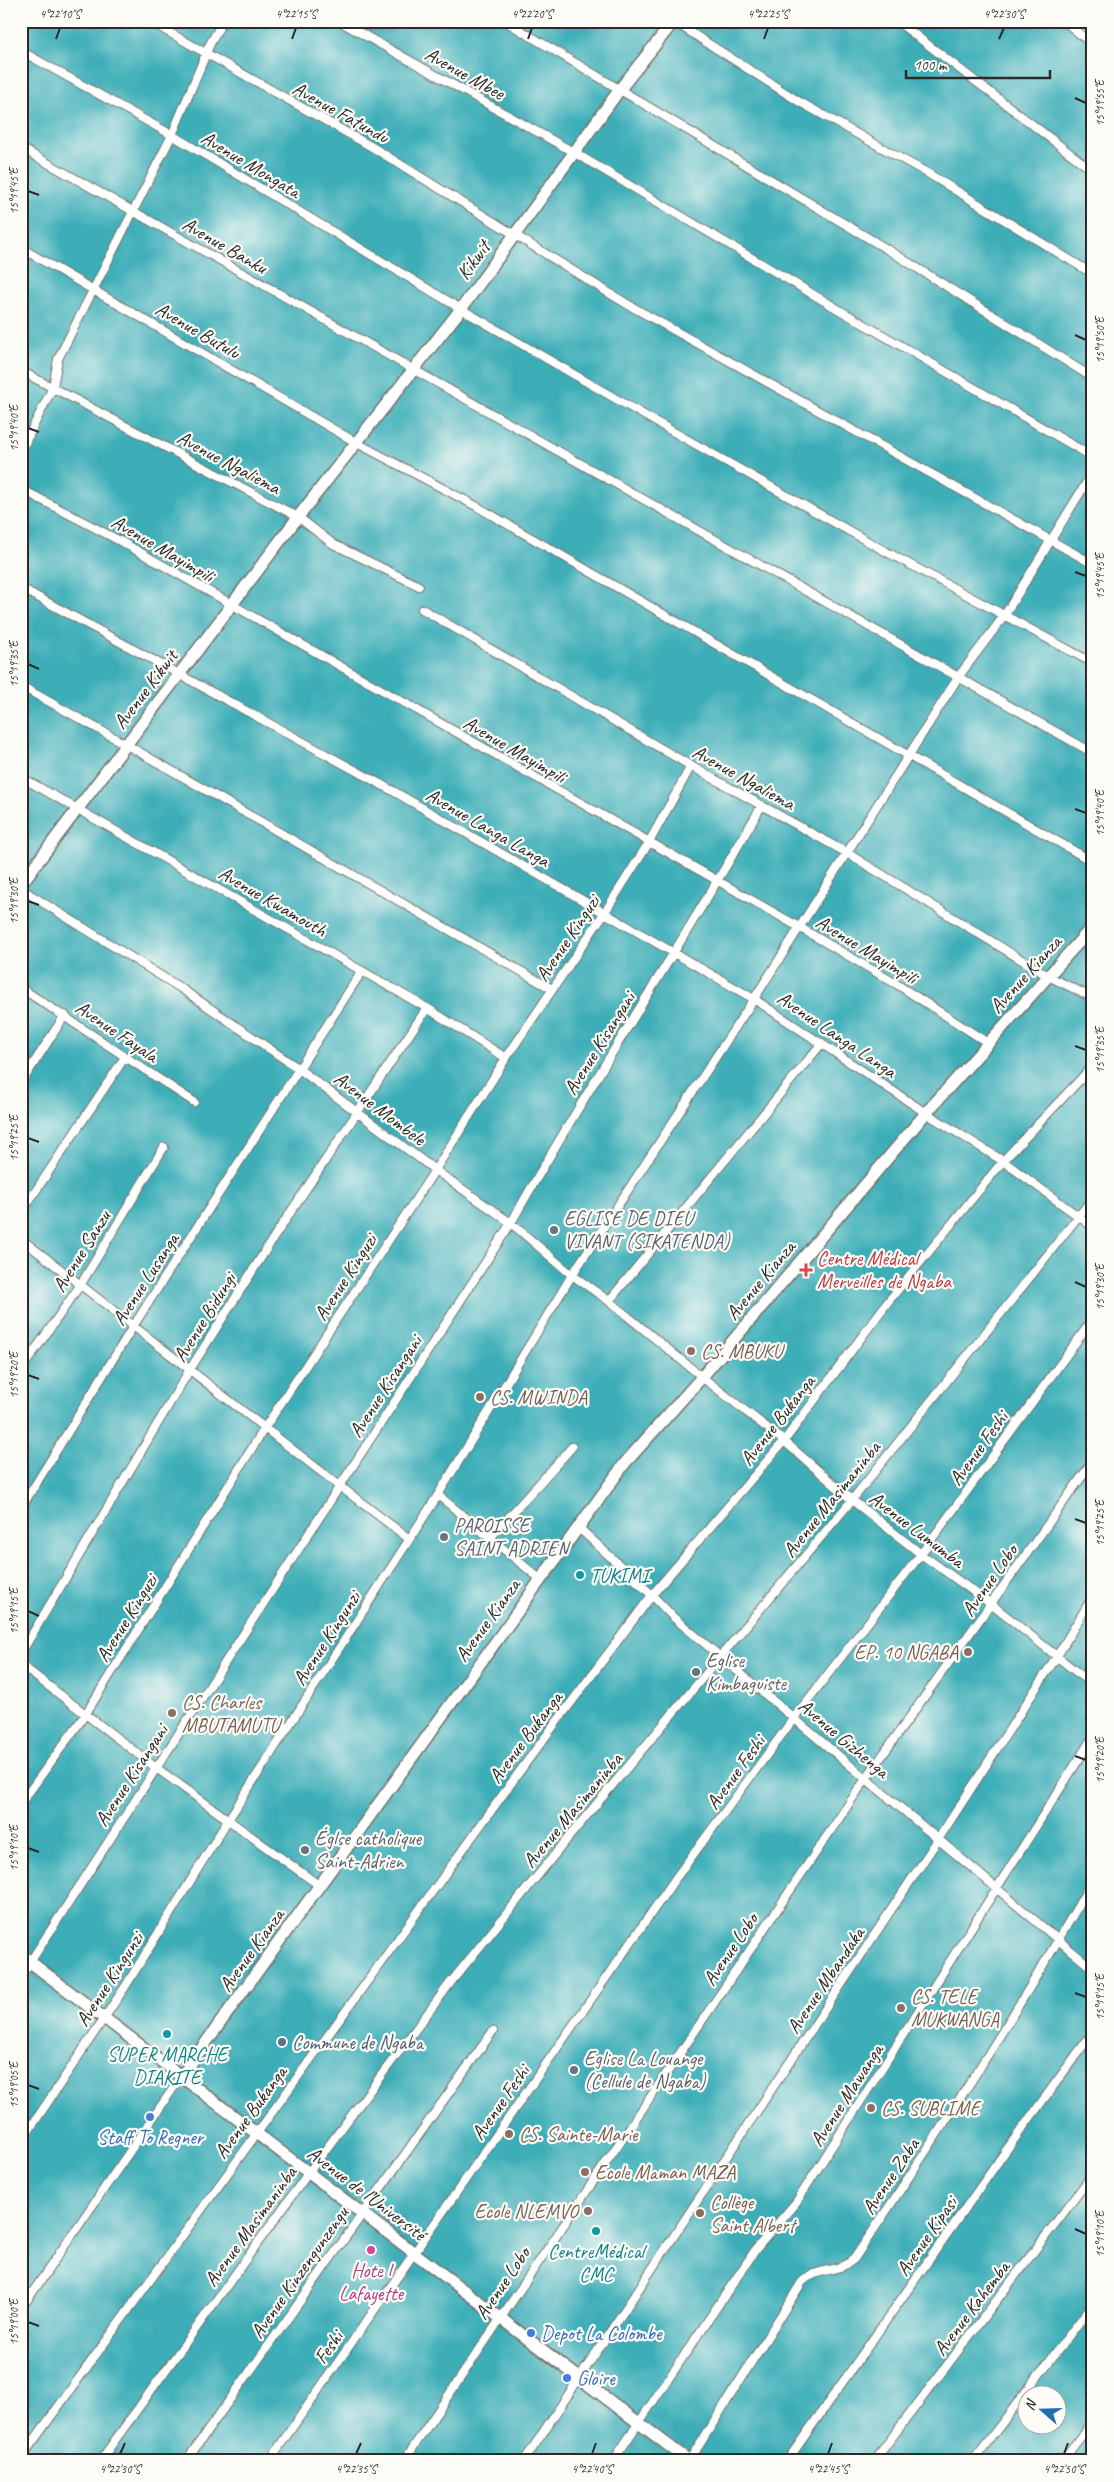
<svg xmlns="http://www.w3.org/2000/svg" width="1114" height="2482" font-family="Caveat,sans-serif">
  <rect width="100%" height="100%" fill="#fdfcf7"/>
  <filter id="ink" filterUnits="userSpaceOnUse"><feTurbulence type="fractalNoise" baseFrequency=".02" numOctaves="2"/><feDisplacementMap in="SourceGraphic" scale="10" xChannelSelector="R" yChannelSelector="G"/><feConvolveMatrix kernelMatrix="1 2 1 2 8 2 1 2 1" color-interpolation-filters="sRGB"/></filter>
  <filter id="wash" filterUnits="userSpaceOnUse"><feTurbulence type="fractalNoise" baseFrequency=".0096" numOctaves="4" result="noise"/><feDisplacementMap in="SourceGraphic" scale="20" xChannelSelector="R" yChannelSelector="G"/><feGaussianBlur stdDeviation="1.12" result="paint"/><feColorMatrix in="noise" values="0 0 0 0 0 0 0 0 0 0 0 0 0 0 0 0 0 1.4 0 .05"/><feComposite in="paint" operator="in"/></filter>
  <g filter="url(#wash)">
    <rect width="100%" height="100%" fill="#f7ecd9"/>
    <path fill="#3eaeb8" stroke="#346c72" fill-rule="evenodd" d="M 21,21 L 1093,21 L 1093,2461 L 21,2461 ZM 1026,2394 L 1056,2394 L 1056,2424 L 1026,2424 Z"/>
  </g>
  <g filter="url(#ink)">
    <g fill="none" stroke-linecap="round" stroke-linejoin="round">
      <g stroke="#726f68" stroke-width="10">
        <path id="street" d="M 149,21 L 372,147 L 627,304 L 1093,564
          M 339,21 L 575,153 L 836,308 L 1093,457
          M 505,21 L 890,251 L 1093,378
          M 673,21 L 798,101 L 929,174 L 1093,274
          M 897,21 L 1093,171
          M 1064,21 L 1093,45
          M 21,51 L 172,135 L 461,309 L 656,422 L 883,550 L 1093,663
          M 21,148 L 1093,753
          M 21,248 L 357,443 L 476,506 L 1093,862
          M 21,371 L 298,517 L 333,544 L 419,586
          M 21,451 L 53,387 L 58,359 L 172,135 L 210,44 L 223,21
          M 21,489 L 120,541 L 799,927 L 898,985 L 988,1043
          M 21,588 L 393,791 L 754,999 L 926,1113 L 1003,1161 L 1093,1227
          M 422,609 L 691,766 L 847,853 L 1048,976 L 1093,998
          M 21,686 L 127,745 L 552,989
          M 21,777 L 427,1008 L 506,1058
          M 21,889 L 182,989 L 299,1069 L 435,1170 L 511,1223 L 572,1275 L 609,1301 L 702,1377 L 784,1441 L 852,1500 L 921,1554 L 991,1604 L 1093,1685
          M 21,988 L 194,1102
          M 21,1083 L 65,1015
          M 21,1213 L 125,1057
          M 21,1239 C 150,1338 278,1440 408,1538
          M 609,1301 L 822,1043
          M 21,1370 L 81,1284 L 164,1147
          M 438,1495 L 540,1579
          M 21,1508 L 134,1325 L 362,971
          M 578,1527 L 652,1595 L 673,1617 L 1093,1969
          M 490,1538 L 572,1447
          M 21,1653 L 189,1371 L 274,1237 L 427,1008
          M 21,1665 L 155,1767 L 320,1886
          M 21,1803 L 85,1715 L 264,1429 L 435,1170 L 506,1058 L 605,912 L 648,844 L 691,766
          M 21,1976 L 511,1223 C 591,1081 681,946 762,805
          M 21,2142 L 125,1987 L 228,1820 L 438,1495 L 572,1275 L 754,999 L 959,676 L 1004,616 L 1093,472
          M 21,2309 L 181,2077
          M 21,2458 L 528,1760 L 652,1595 L 784,1441 L 887,1303 L 1003,1161 L 1093,1066
          M 100,2461 L 309,2172 L 451,1982 L 573,1832 L 852,1500 L 1093,1198
          M 186,2461 L 493,2031
          M 269,2461 L 675,1879 L 794,1718 L 921,1554 L 1093,1319
          M 404,2461 L 867,1777 L 1093,1461
          M 524,2461 L 939,1838 L 1057,1656 L 1093,1596
          M 613,2461 L 756,2249 L 797,2201 L 1093,1737
          M 689,2461 L 802,2282 C 817,2267 839,2273 854,2259 C 938,2135 1019,2010 1093,1880
          M 787,2461 L 1005,2152 L 1093,2032
          M 874,2461 L 1093,2174
          M 973,2461 L 1093,2304
          M 1062,2461 L 1093,2421"/>
      </g>
      <g stroke="#726f68" stroke-width="14">
        <path id="secondary" d="M 21,884 L 298,517 L 461,309 L 620,89 L 674,21
          M 21,1955 L 689,2461
          M 181,2077 L 625,1463 L 702,1377 L 926,1113 L 1093,926"/>
      </g>
      <use href="#street" stroke="#fff" stroke-width="8"/>
      <use href="#secondary" stroke="#fff" stroke-width="11"/>
    </g>
  </g>
  <path fill="none" stroke="#2b2b2b" stroke-width="2" d="M 56,39 L 60,28M 292,39 L 296,28M 528,39 L 532,28M 764,39 L 768,28M 999,39 L 1004,28M 1075,98 L 1086,103M 28,191 L 39,195M 1075,335 L 1086,340M 28,428 L 39,432M 1075,572 L 1086,576M 28,664 L 39,669M 1075,809 L 1086,813M 28,901 L 39,905M 1075,1046 L 1086,1050M 28,1138 L 39,1142M 1075,1282 L 1086,1287M 28,1375 L 39,1379M 1075,1519 L 1086,1523M 28,1611 L 39,1616M 1075,1756 L 1086,1760M 28,1848 L 39,1852M 1075,1993 L 1086,1997M 28,2085 L 39,2089M 1075,2229 L 1086,2234M 28,2322 L 39,2326M 120,2454 L 125,2443M 356,2454 L 361,2443M 592,2454 L 596,2443M 828,2454 L 832,2443M 1064,2454 L 1068,2443"/>
  <g fill="#6b7280" stroke="#fdfcf7" stroke-width="2">
    <circle cx="554" cy="1230" r="5"/>
    <circle cx="444" cy="1537" r="5"/>
    <circle cx="696" cy="1672" r="5"/>
    <circle cx="305" cy="1850" r="5"/>
    <circle cx="574" cy="2070" r="5"/>
  </g>
  <path fill="#e0444e" stroke="#fdfcf7" stroke-width="2" d="M803.5 1262.5h5v5h5v5h-5v5h-5v-5h-5v-5h5z"/>
  <g fill="#8d6e63" stroke="#fdfcf7" stroke-width="2">
    <circle cx="691" cy="1351" r="5"/>
    <circle cx="480" cy="1397" r="5"/>
    <circle cx="968" cy="1652" r="5"/>
    <circle cx="172" cy="1713" r="5"/>
    <circle cx="901" cy="2008" r="5"/>
    <circle cx="871" cy="2108" r="5"/>
    <circle cx="509" cy="2134" r="5"/>
    <circle cx="585" cy="2172" r="5"/>
    <circle cx="588" cy="2211" r="5"/>
    <circle cx="700" cy="2213" r="5"/>
  </g>
  <g fill="#0f9aa8" stroke="#fdfcf7" stroke-width="2">
    <circle cx="580" cy="1575" r="5"/>
    <circle cx="167" cy="2034" r="5"/>
    <circle cx="596" cy="2231" r="5"/>
  </g>
  <circle fill="#5c6f8a" stroke="#fdfcf7" stroke-width="2" cx="282" cy="2042" r="5"/>
  <g fill="#3f7fe0" stroke="#fdfcf7" stroke-width="2">
    <circle cx="150" cy="2117" r="5"/>
    <circle cx="531" cy="2333" r="5"/>
    <circle cx="567" cy="2378" r="5"/>
  </g>
  <circle fill="#d1479c" stroke="#fdfcf7" stroke-width="2" cx="371" cy="2250" r="5"/>
  <g text-anchor="middle" stroke-width="4.5" stroke-linejoin="round" paint-order="stroke">
    <g font-size="20" fill="#2b2b2b" stroke="#fdfcf7">
      <text transform="translate(465 73) rotate(29)" y="7">Avenue Mbee</text>
      <text transform="translate(341 112) rotate(29)" y="7">Avenue Fatundu</text>
      <text transform="translate(251 164) rotate(31)" y="7">Avenue Mongata</text>
      <text transform="translate(225 245) rotate(30)" y="7">Avenue Banku</text>
      <text transform="translate(473 260) rotate(-54)" y="7">Kikwit</text>
      <text transform="translate(198 330) rotate(30)" y="7">Avenue Butulu</text>
      <text transform="translate(229 462) rotate(28)" y="7">Avenue Ngaliema</text>
      <text transform="translate(163 548) rotate(30)" y="7">Avenue Mayimpili</text>
      <text transform="translate(145 689) rotate(-53)" y="7">Avenue Kikwit</text>
      <text transform="translate(515 749) rotate(30)" y="7">Avenue Mayimpili</text>
      <text transform="translate(744 777) rotate(29)" y="7">Avenue Ngaliema</text>
      <text transform="translate(488 827) rotate(30)" y="7">Avenue Langa Langa</text>
      <text transform="translate(273 901) rotate(30)" y="7">Avenue Kwamouth</text>
      <text transform="translate(567 938) rotate(-56)" y="7">Avenue Kinguzi</text>
      <text transform="translate(867 949) rotate(31)" y="7">Avenue Mayimpili</text>
      <text transform="translate(1025 974) rotate(-48)" y="7">Avenue Kianza</text>
      <text transform="translate(117 1031) rotate(34)" y="7">Avenue Fayala</text>
      <text transform="translate(837 1034) rotate(34)" y="7">Avenue Langa Langa</text>
      <text transform="translate(599 1043) rotate(-58)" y="7">Avenue Kisangani</text>
      <text transform="translate(380 1108) rotate(37)" y="7">Avenue Mombele</text>
      <text transform="translate(81 1251) rotate(-58)" y="7">Avenue Sanzu</text>
      <text transform="translate(345 1277) rotate(-57)" y="7">Avenue Kinguzi</text>
      <text transform="translate(145 1279) rotate(-57)" y="7">Avenue Lusanga</text>
      <text transform="translate(760 1280) rotate(-50)" y="7">Avenue Kianza</text>
      <text transform="translate(204 1317) rotate(-58)" y="7">Avenue Bidungi</text>
      <text transform="translate(385 1386) rotate(-57)" y="7">Avenue Kisangani</text>
      <text transform="translate(777 1420) rotate(-52)" y="7">Avenue Bukanga</text>
      <text transform="translate(978 1448) rotate(-54)" y="7">Avenue Feshi</text>
      <text transform="translate(831 1499) rotate(-51)" y="7">Avenue Masimaninba</text>
      <text transform="translate(917 1529) rotate(37)" y="7">Avenue Lumumba</text>
      <text transform="translate(989 1580) rotate(-55)" y="7">Avenue Lobo</text>
      <text transform="translate(126 1618) rotate(-58)" y="7">Avenue Kinguzi</text>
      <text transform="translate(487 1620) rotate(-54)" y="7">Avenue Kianza</text>
      <text transform="translate(326 1638) rotate(-57)" y="7">Avenue Kingunzi</text>
      <text transform="translate(525 1737) rotate(-53)" y="7">Avenue Bukanga</text>
      <text transform="translate(844 1738) rotate(40)" y="7">Avenue Gizhenga</text>
      <text transform="translate(735 1772) rotate(-54)" y="7">Avenue Feshi</text>
      <text transform="translate(131 1775) rotate(-57)" y="7">Avenue Kisangani</text>
      <text transform="translate(572 1810) rotate(-50)" y="7">Avenue Masimaninba</text>
      <text transform="translate(730 1949) rotate(-56)" y="7">Avenue Lobo</text>
      <text transform="translate(251 1950) rotate(-54)" y="7">Avenue Kianza</text>
      <text transform="translate(109 1979) rotate(-57)" y="7">Avenue Kingunzi</text>
      <text transform="translate(825 1980) rotate(-56)" y="7">Avenue Mbandaka</text>
      <text transform="translate(846 2095) rotate(-57)" y="7">Avenue Mawanga</text>
      <text transform="translate(500 2102) rotate(-55)" y="7">Avenue Feshi</text>
      <text transform="translate(250 2112) rotate(-54)" y="7">Avenue Bukanga</text>
      <text transform="translate(890 2176) rotate(-56)" y="7">Avenue Zaba</text>
      <text transform="translate(367 2193) rotate(37)" y="7">Avenue de l’Université</text>
      <text transform="translate(250 2226) rotate(-54)" y="7">Avenue Masimaninba</text>
      <text transform="translate(926 2236) rotate(-55)" y="7">Avenue Kipasi</text>
      <text transform="translate(299 2272) rotate(-55)" y="7">Avenue Kinzengunzengu</text>
      <text transform="translate(502 2283) rotate(-56)" y="7">Avenue Lobo</text>
      <text transform="translate(971 2308) rotate(-53)" y="7">Avenue Kahemba</text>
      <text transform="translate(328 2347) rotate(-55)" y="7">Feshi</text>
    </g>
    <g font-size="20" fill="#5b616d" stroke="#fdfcf7" text-anchor="start">
      <text x="564" y="1225">EGLISE DE DIEU<tspan x="564" dy="23">VIVANT (SIKATENDA)</tspan></text>
      <text x="454" y="1532">PAROISSE<tspan x="454" dy="23">SAINT ADRIEN</tspan></text>
      <text x="706" y="1667">Eglise<tspan x="706" dy="23">Kimbaguiste</tspan></text>
      <text x="315" y="1845">Églse catholique<tspan x="315" dy="23">Saint-Adrien</tspan></text>
      <text x="584" y="2065">Eglise La Louange<tspan x="584" dy="23">(Cellule de Ngaba)</tspan></text>
    </g>
    <g font-size="20" fill="#be3a42" stroke="#fdfcf7" text-anchor="start">
      <text x="817" y="1265">Centre Médical<tspan x="817" dy="23">Merveilles de Ngaba</tspan></text>
    </g>
    <g font-size="20" fill="#785e54" stroke="#fdfcf7" text-anchor="start">
      <text x="701" y="1358">CS. MBUKU</text>
      <text x="490" y="1404">CS. MWINDA</text>
      <text x="958" y="1659" text-anchor="end">EP. 10 NGABA</text>
      <text x="182" y="1709">CS. Charles<tspan x="182" dy="23">MBUTAMUTU</tspan></text>
      <text x="911" y="2003">CS. TELE<tspan x="911" dy="23">MUKWANGA</tspan></text>
      <text x="881" y="2115">CS. SUBLIME</text>
      <text x="519" y="2141">CS. Sainte-Marie</text>
      <text x="595" y="2179">Ecole Maman MAZA</text>
      <text x="710" y="2209">Collège<tspan x="710" dy="23">Saint Albert</tspan></text>
      <text x="578" y="2218" text-anchor="end">Ecole NLEMVO</text>
    </g>
    <g font-size="20" fill="#0d838f" stroke="#fdfcf7">
      <text x="590" y="1582" text-anchor="start">TUKIMI</text>
      <text x="167" y="2061">SUPER MARCHE<tspan x="167" dy="23">DIAKITE</tspan></text>
      <text x="596" y="2258">CentreMédical<tspan x="596" dy="23">CMC</tspan></text>
    </g>
    <g font-size="20" fill="#4e5e75" stroke="#fdfcf7" text-anchor="start">
      <text x="292" y="2049">Commune de Ngaba</text>
    </g>
    <g font-size="20" fill="#366cbe" stroke="#fdfcf7" text-anchor="start">
      <text x="150" y="2144" text-anchor="middle">Staff To Regner</text>
      <text x="541" y="2340">Depot La Colombe</text>
      <text x="577" y="2385">Gloire</text>
    </g>
    <g font-size="20" fill="#b23c85" stroke="#fdfcf7">
      <text x="371" y="2277">Hote l<tspan x="371" dy="23">Lafayette</tspan></text>
    </g>
  </g>
  <rect width="1114" height="2482" fill="none" stroke="#fdfcf7" stroke-width="55"/>
  <g transform="translate(1042 2410) rotate(290)"><circle r="24" fill="#fdfcf7" stroke="#a9a8a5"/>
  <path d="M0-4L9 19L0 12L-9 19Z" fill="#1f6fb2"/>
  <text y="-8" font-size="14" font-weight="bold" text-anchor="middle" fill="#2b2b2b">N</text>
  </g>
  <path d="M906 70v8h144v-8" fill="none" stroke="#2b2b2b" stroke-width="2.5"/>
  <text x="914" y="70" font-size="15" fill="#2b2b2b" stroke="#fdfcf7" stroke-width="4" paint-order="stroke">100 m</text>
  <rect x="28" y="28" width="1058" height="2426" fill="none" stroke="#2b2b2b" stroke-width="2"/>
  <g font-size="12" text-anchor="middle" fill="#2b2b2b">
    <text x="60" y="18">4°22'10"S</text>
    <text x="296" y="18">4°22'15"S</text>
    <text x="532" y="18">4°22'20"S</text>
    <text x="768" y="18">4°22'25"S</text>
    <text x="1004" y="18">4°22'30"S</text>
    <text transform="translate(1100 103) rotate(-90)" y="4">15°19'55"E</text>
    <text transform="translate(14 191) rotate(-90)" y="4">15°19'45"E</text>
    <text transform="translate(1100 340) rotate(-90)" y="4">15°19'50"E</text>
    <text transform="translate(14 428) rotate(-90)" y="4">15°19'40"E</text>
    <text transform="translate(1100 576) rotate(-90)" y="4">15°19'45"E</text>
    <text transform="translate(14 664) rotate(-90)" y="4">15°19'35"E</text>
    <text transform="translate(1100 813) rotate(-90)" y="4">15°19'40"E</text>
    <text transform="translate(14 901) rotate(-90)" y="4">15°19'30"E</text>
    <text transform="translate(1100 1050) rotate(-90)" y="4">15°19'35"E</text>
    <text transform="translate(14 1138) rotate(-90)" y="4">15°19'25"E</text>
    <text transform="translate(1100 1287) rotate(-90)" y="4">15°19'30"E</text>
    <text transform="translate(14 1375) rotate(-90)" y="4">15°19'20"E</text>
    <text transform="translate(1100 1523) rotate(-90)" y="4">15°19'25"E</text>
    <text transform="translate(14 1611) rotate(-90)" y="4">15°19'15"E</text>
    <text transform="translate(1100 1760) rotate(-90)" y="4">15°19'20"E</text>
    <text transform="translate(14 1848) rotate(-90)" y="4">15°19'10"E</text>
    <text transform="translate(1100 1997) rotate(-90)" y="4">15°19'15"E</text>
    <text transform="translate(14 2085) rotate(-90)" y="4">15°19'05"E</text>
    <text transform="translate(1100 2234) rotate(-90)" y="4">15°19'10"E</text>
    <text transform="translate(14 2322) rotate(-90)" y="4">15°19'00"E</text>
    <text x="120" y="2473">4°22'30"S</text>
    <text x="356" y="2473">4°22'35"S</text>
    <text x="592" y="2473">4°22'40"S</text>
    <text x="828" y="2473">4°22'45"S</text>
    <text x="1064" y="2473">4°22'50"S</text>
  </g>
</svg>
